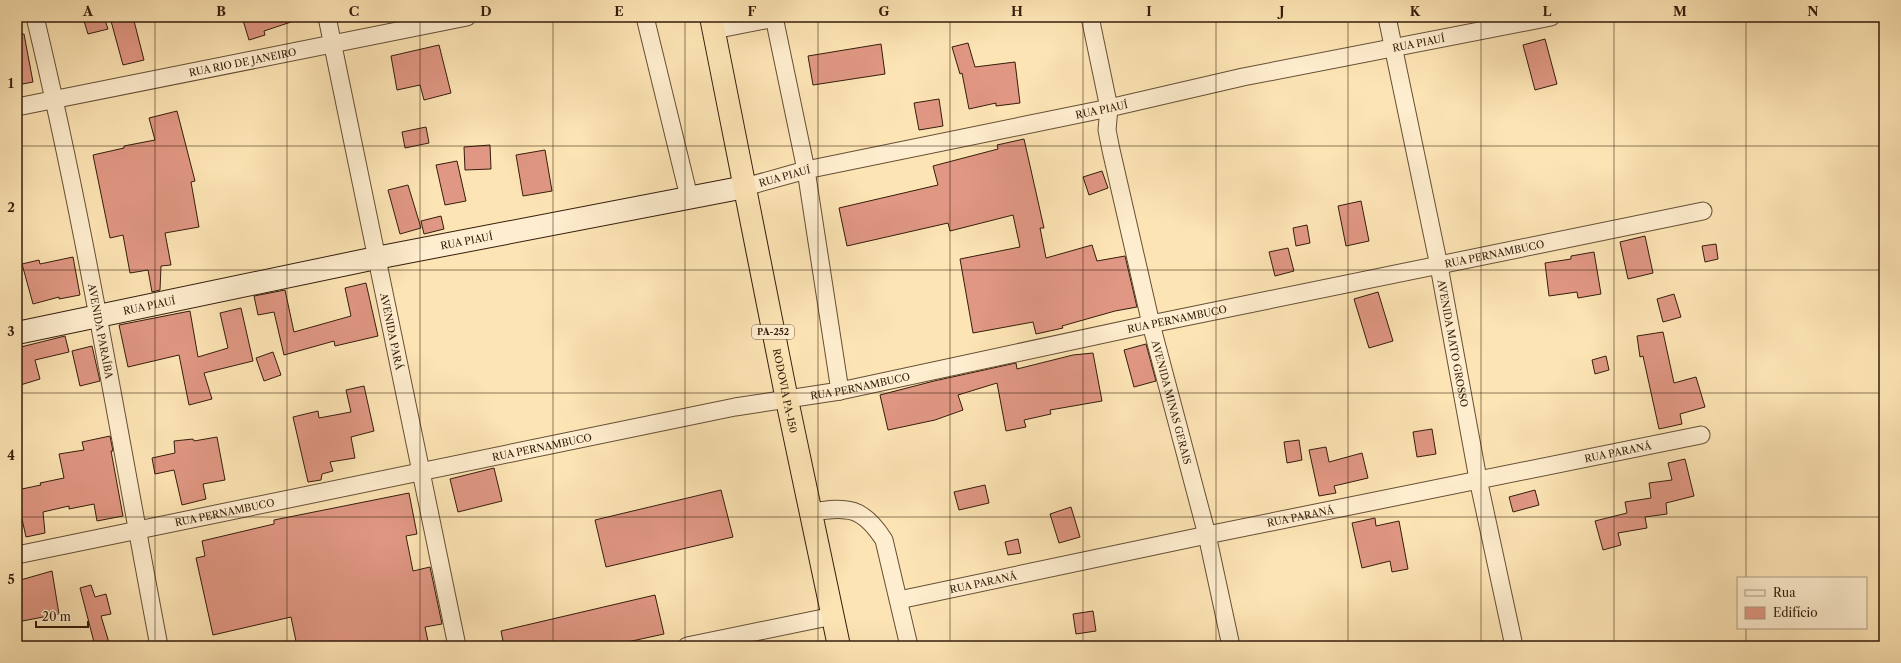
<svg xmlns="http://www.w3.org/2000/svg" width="1901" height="663" font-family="'Libre Caslon Text',serif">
  <rect width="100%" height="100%" fill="#fde4b4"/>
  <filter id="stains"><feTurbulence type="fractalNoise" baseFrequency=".005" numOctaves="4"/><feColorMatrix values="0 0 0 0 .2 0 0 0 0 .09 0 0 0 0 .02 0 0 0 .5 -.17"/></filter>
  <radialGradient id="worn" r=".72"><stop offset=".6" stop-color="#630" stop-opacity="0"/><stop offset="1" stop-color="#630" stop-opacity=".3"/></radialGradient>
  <path fill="#e09783" stroke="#341d0b" d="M 97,17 L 104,17 L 108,29 L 88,34 L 84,21 Z
    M 127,17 L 133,17 L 144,60 L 123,65 L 111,21 Z
    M 242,17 L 297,17 L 297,20 L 264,31 L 265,35 L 249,40 Z
    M 24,34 L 33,82 L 17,85 L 17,35 Z
    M 1545,39 L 1557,84 L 1535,90 L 1523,45 Z
    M 968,43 L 975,67 L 1015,62 L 1020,103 L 996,106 L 996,103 L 969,109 L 962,73 L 960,74 L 952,47 Z
    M 881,44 L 885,74 L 813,85 L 808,56 Z
    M 439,45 L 451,93 L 424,100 L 420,85 L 397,90 L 391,56 Z
    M 939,99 L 943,126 L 919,130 L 914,103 Z
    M 177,111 L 195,181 L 191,182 L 199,227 L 165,233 L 171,265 L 161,266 L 160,290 L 152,292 L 148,270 L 130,273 L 123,235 L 110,238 L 93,155 L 124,148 L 124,146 L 155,140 L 149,118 Z
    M 426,127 L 429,143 L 405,148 L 402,132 Z
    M 1024,139 L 1044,228 L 1040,228 L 1046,258 L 1092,245 L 1097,261 L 1125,256 L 1137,307 L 1115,311 L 1062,326 L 1063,328 L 1036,334 L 1033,322 L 973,333 L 960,259 L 1020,247 L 1013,215 L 950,231 L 948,223 L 847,246 L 839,208 L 938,185 L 933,166 L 998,149 L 997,145 Z
    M 490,145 L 491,169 L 465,170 L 464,147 Z
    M 545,150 L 552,191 L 523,196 L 516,155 Z
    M 457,161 L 466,201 L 445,205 L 436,165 Z
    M 1102,171 L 1108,188 L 1089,195 L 1083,177 Z
    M 408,185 L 421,228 L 400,234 L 388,190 Z
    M 1361,201 L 1369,241 L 1346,246 L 1338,206 Z
    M 441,216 L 444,229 L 424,234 L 421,221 Z
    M 1307,225 L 1310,243 L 1296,246 L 1293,228 Z
    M 1645,236 L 1653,273 L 1628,279 L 1620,242 Z
    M 1716,244 L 1718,259 L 1705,262 L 1702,246 Z
    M 1288,248 L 1294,271 L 1275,276 L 1269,252 Z
    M 1594,252 L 1601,294 L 1578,298 L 1577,292 L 1549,296 L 1545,263 L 1571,259 L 1571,256 Z
    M 73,257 L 80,295 L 59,299 L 59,297 L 33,304 L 22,264 L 39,260 L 40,264 Z
    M 366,283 L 378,336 L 335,346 L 334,341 L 284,355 L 274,312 L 258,315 L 254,296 L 285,290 L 294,332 L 351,316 L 345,288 Z
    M 1378,292 L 1393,341 L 1369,348 L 1354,299 Z
    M 1674,294 L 1681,317 L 1663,322 L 1657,299 Z
    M 241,308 L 253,361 L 204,373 L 212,399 L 189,405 L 179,355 L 128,367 L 119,325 L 190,311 L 198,357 L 228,348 L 220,313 Z
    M 1663,332 L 1674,383 L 1696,377 L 1705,407 L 1680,414 L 1682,424 L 1659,429 L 1643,356 L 1640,357 L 1637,336 Z
    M 65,336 L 69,352 L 35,360 L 40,379 L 17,386 L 17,348 Z
    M 1146,344 L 1156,381 L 1134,387 L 1124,350 Z
    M 92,346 L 100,381 L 80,386 L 72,351 Z
    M 273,352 L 281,375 L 264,381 L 256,358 Z
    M 1093,353 L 1102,401 L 1050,410 L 1051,414 L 1024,420 L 1026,427 L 1006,431 L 997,383 L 958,395 L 963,410 L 935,420 L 888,430 L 880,395 L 934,381 L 1016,363 L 1017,369 L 1073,355 Z
    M 1606,356 L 1609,370 L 1595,374 L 1592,360 Z
    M 364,386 L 374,431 L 351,437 L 355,458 L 330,462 L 333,471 L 322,474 L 321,480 L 308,482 L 293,417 L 318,411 L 319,418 L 351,412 L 346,390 Z
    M 1432,429 L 1436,454 L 1417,457 L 1413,432 Z
    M 110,436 L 113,451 L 111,451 L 123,516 L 97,521 L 94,504 L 69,509 L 69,506 L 43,512 L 45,533 L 26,537 L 22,519 L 17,520 L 17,490 L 41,485 L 40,483 L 64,478 L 59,454 L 84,450 L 82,442 Z
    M 217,437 L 225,480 L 203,484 L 206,499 L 182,505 L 174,470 L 155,474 L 152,458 L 175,453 L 174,441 L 193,439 L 194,441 Z
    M 1299,440 L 1302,460 L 1287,463 L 1284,442 Z
    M 1326,447 L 1329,462 L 1362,453 L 1368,478 L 1334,486 L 1336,493 L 1319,496 L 1309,450 Z
    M 1685,459 L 1694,496 L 1666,503 L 1667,514 L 1645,517 L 1647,528 L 1618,533 L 1621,545 L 1603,550 L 1595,521 L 1627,513 L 1625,502 L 1651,498 L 1649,483 L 1672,480 L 1668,463 Z
    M 494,468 L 502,501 L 458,512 L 450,479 Z
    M 985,485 L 989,503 L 959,510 L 954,492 Z
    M 721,490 L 733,537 L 606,567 L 595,520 Z
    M 1535,490 L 1539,505 L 1513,512 L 1509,497 Z
    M 409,493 L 417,534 L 406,536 L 413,571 L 430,567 L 442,624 L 425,627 L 429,646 L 297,646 L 291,617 L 213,635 L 196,558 L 205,556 L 202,541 L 274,524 L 274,520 Z
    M 1071,507 L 1080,537 L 1059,543 L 1050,514 Z
    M 1375,518 L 1376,526 L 1399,521 L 1408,569 L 1392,572 L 1390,561 L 1362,568 L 1352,523 Z
    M 1018,539 L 1021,553 L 1008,555 L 1005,542 Z
    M 52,571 L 59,614 L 17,622 L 17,581 Z
    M 91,585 L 95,597 L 106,594 L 111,614 L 101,616 L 110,646 L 95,646 L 80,588 Z
    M 655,595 L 664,634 L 609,646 L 504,646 L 501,631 Z
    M 1093,611 L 1096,631 L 1076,634 L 1073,614 Z"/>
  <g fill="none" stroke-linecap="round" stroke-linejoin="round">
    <g stroke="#664f35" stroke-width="19">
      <g id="street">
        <path id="s1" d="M 35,17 C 85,225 119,436 159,646"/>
        <path id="s2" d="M 327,17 L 457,646"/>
        <path d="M 645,17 L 689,197"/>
        <path d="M 774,17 L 806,170 L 840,391"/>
        <path id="s3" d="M 1090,17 L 1109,108 L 1107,130 L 1111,150 L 1151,324 L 1207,535 L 1231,646"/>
        <path id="s4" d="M 1387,17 L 1439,266 L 1478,479 L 1514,646"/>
        <path d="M 714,30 L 775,18"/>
        <path id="s5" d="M 17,107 L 467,17"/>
        <path id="s6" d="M 745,187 L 806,170 L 1109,108 L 1243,77 L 1551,17"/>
        <path d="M 811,512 C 848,506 863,507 884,540 L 909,646"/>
        <path id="s7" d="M 17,555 L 735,407 L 840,391 L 1151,324 L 1703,211"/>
        <path id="s8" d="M 899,600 L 1207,535 L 1701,435"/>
        <path d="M 687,646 L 833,616"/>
      </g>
    </g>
    <g stroke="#341d0b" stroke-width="24">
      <g id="secondary">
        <path id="s9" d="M 17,333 L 376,258 L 745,187"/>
      </g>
    </g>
    <g stroke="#341d0b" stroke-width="24">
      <g id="highway">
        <path id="s10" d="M 711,17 L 787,400 L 839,646"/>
      </g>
    </g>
    <use href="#street" stroke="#feedce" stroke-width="17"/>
    <use href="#secondary" stroke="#feedce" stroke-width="22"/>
    <use href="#highway" stroke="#fde4b4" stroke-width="22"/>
  </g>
  <path fill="none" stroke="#341d0b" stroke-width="1" stroke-opacity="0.55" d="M 155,17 L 155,646M 287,17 L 287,646M 420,17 L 420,646M 553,17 L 553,646M 685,17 L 685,646M 818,17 L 818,646M 950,17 L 950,646M 1083,17 L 1083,646M 1216,17 L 1216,646M 1348,17 L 1348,646M 1481,17 L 1481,646M 1614,17 L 1614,646M 1746,17 L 1746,578M 17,146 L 1884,146M 17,270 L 1884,270M 17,393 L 1884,393M 17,517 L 1884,517M 1746,628 L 1746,646"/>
  <g text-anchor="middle" stroke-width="3" stroke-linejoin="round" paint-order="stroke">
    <rect fill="#feedce" stroke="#715b46" stroke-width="1" x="752" y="325" width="42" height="14" rx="3"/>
    <g font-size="9" font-weight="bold" fill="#341d0b">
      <text x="773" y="335">PA-252</text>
    </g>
    <g font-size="10" fill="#341d0b" stroke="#feedce">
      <text dy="4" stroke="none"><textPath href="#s6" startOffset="689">RUA PIAUÍ</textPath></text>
      <text dy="4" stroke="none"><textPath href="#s5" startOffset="230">RUA RIO DE JANEIRO</textPath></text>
      <text dy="4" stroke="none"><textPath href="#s6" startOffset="365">RUA PIAUÍ</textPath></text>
      <text dy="4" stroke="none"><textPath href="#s6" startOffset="41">RUA PIAUÍ</textPath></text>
      <text dy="4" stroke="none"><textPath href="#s9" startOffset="459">RUA PIAUÍ</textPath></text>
      <text dy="4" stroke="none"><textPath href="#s7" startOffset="1508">RUA PERNAMBUCO</textPath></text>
      <text dy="4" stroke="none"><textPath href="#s9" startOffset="135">RUA PIAUÍ</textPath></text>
      <text dy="4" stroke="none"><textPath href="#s7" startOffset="1184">RUA PERNAMBUCO</textPath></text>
      <text dy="4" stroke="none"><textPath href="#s1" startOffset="321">AVENIDA PARAÍBA</textPath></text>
      <text dy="4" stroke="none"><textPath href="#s2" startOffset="321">AVENIDA PARÁ</textPath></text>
      <text dy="4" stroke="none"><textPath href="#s4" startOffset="333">AVENIDA MATO GROSSO</textPath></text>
      <text dy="4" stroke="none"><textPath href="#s7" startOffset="860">RUA PERNAMBUCO</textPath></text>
      <text dy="4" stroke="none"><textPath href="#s10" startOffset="381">RODOVIA PA-150</textPath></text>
      <text dy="4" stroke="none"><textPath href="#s3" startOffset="395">AVENIDA MINAS GERAIS</textPath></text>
      <text dy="4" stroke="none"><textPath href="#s7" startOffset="536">RUA PERNAMBUCO</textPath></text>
      <text dy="4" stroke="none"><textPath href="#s8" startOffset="734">RUA PARANÁ</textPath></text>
      <text dy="4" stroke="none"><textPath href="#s7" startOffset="212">RUA PERNAMBUCO</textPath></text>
      <text dy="4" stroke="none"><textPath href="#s8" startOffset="410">RUA PARANÁ</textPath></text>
      <text dy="4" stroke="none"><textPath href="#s8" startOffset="86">RUA PARANÁ</textPath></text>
    </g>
  </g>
  <rect width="1901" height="663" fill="none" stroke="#fde4b4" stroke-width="44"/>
  <rect x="1737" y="577" width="130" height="52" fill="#feedce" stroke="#ad9a80"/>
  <rect x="1745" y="590" width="20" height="6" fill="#feedce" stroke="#ad9a80"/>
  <text x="1773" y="597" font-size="12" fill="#341d0b">Rua</text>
  <rect x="1745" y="607" width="20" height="12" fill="#e09783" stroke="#ad9a80"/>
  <text x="1773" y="617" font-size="12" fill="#341d0b">Edifício</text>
  <path d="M36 621v6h52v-6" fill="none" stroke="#341d0b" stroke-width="2"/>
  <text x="42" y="621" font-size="12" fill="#341d0b" stroke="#feedce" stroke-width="3" paint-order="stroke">20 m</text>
  <rect x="22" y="22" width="1857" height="619" fill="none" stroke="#341d0b" stroke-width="1.5"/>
  <g font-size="13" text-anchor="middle" font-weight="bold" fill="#341d0b">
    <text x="88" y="16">A</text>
    <text x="221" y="16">B</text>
    <text x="354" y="16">C</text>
    <text x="486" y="16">D</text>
    <text x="619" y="16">E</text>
    <text x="752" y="16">F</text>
    <text x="884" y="16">G</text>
    <text x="1017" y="16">H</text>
    <text x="1149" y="16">I</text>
    <text x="1282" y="16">J</text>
    <text x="1415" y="16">K</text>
    <text x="1547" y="16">L</text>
    <text x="1680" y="16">M</text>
    <text x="1813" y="16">N</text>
    <text x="11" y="88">1</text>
    <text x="11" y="212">2</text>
    <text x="11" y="336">3</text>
    <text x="11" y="460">4</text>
    <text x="11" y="584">5</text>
  </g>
  <rect width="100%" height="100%" filter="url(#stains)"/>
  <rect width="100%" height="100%" fill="url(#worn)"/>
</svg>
